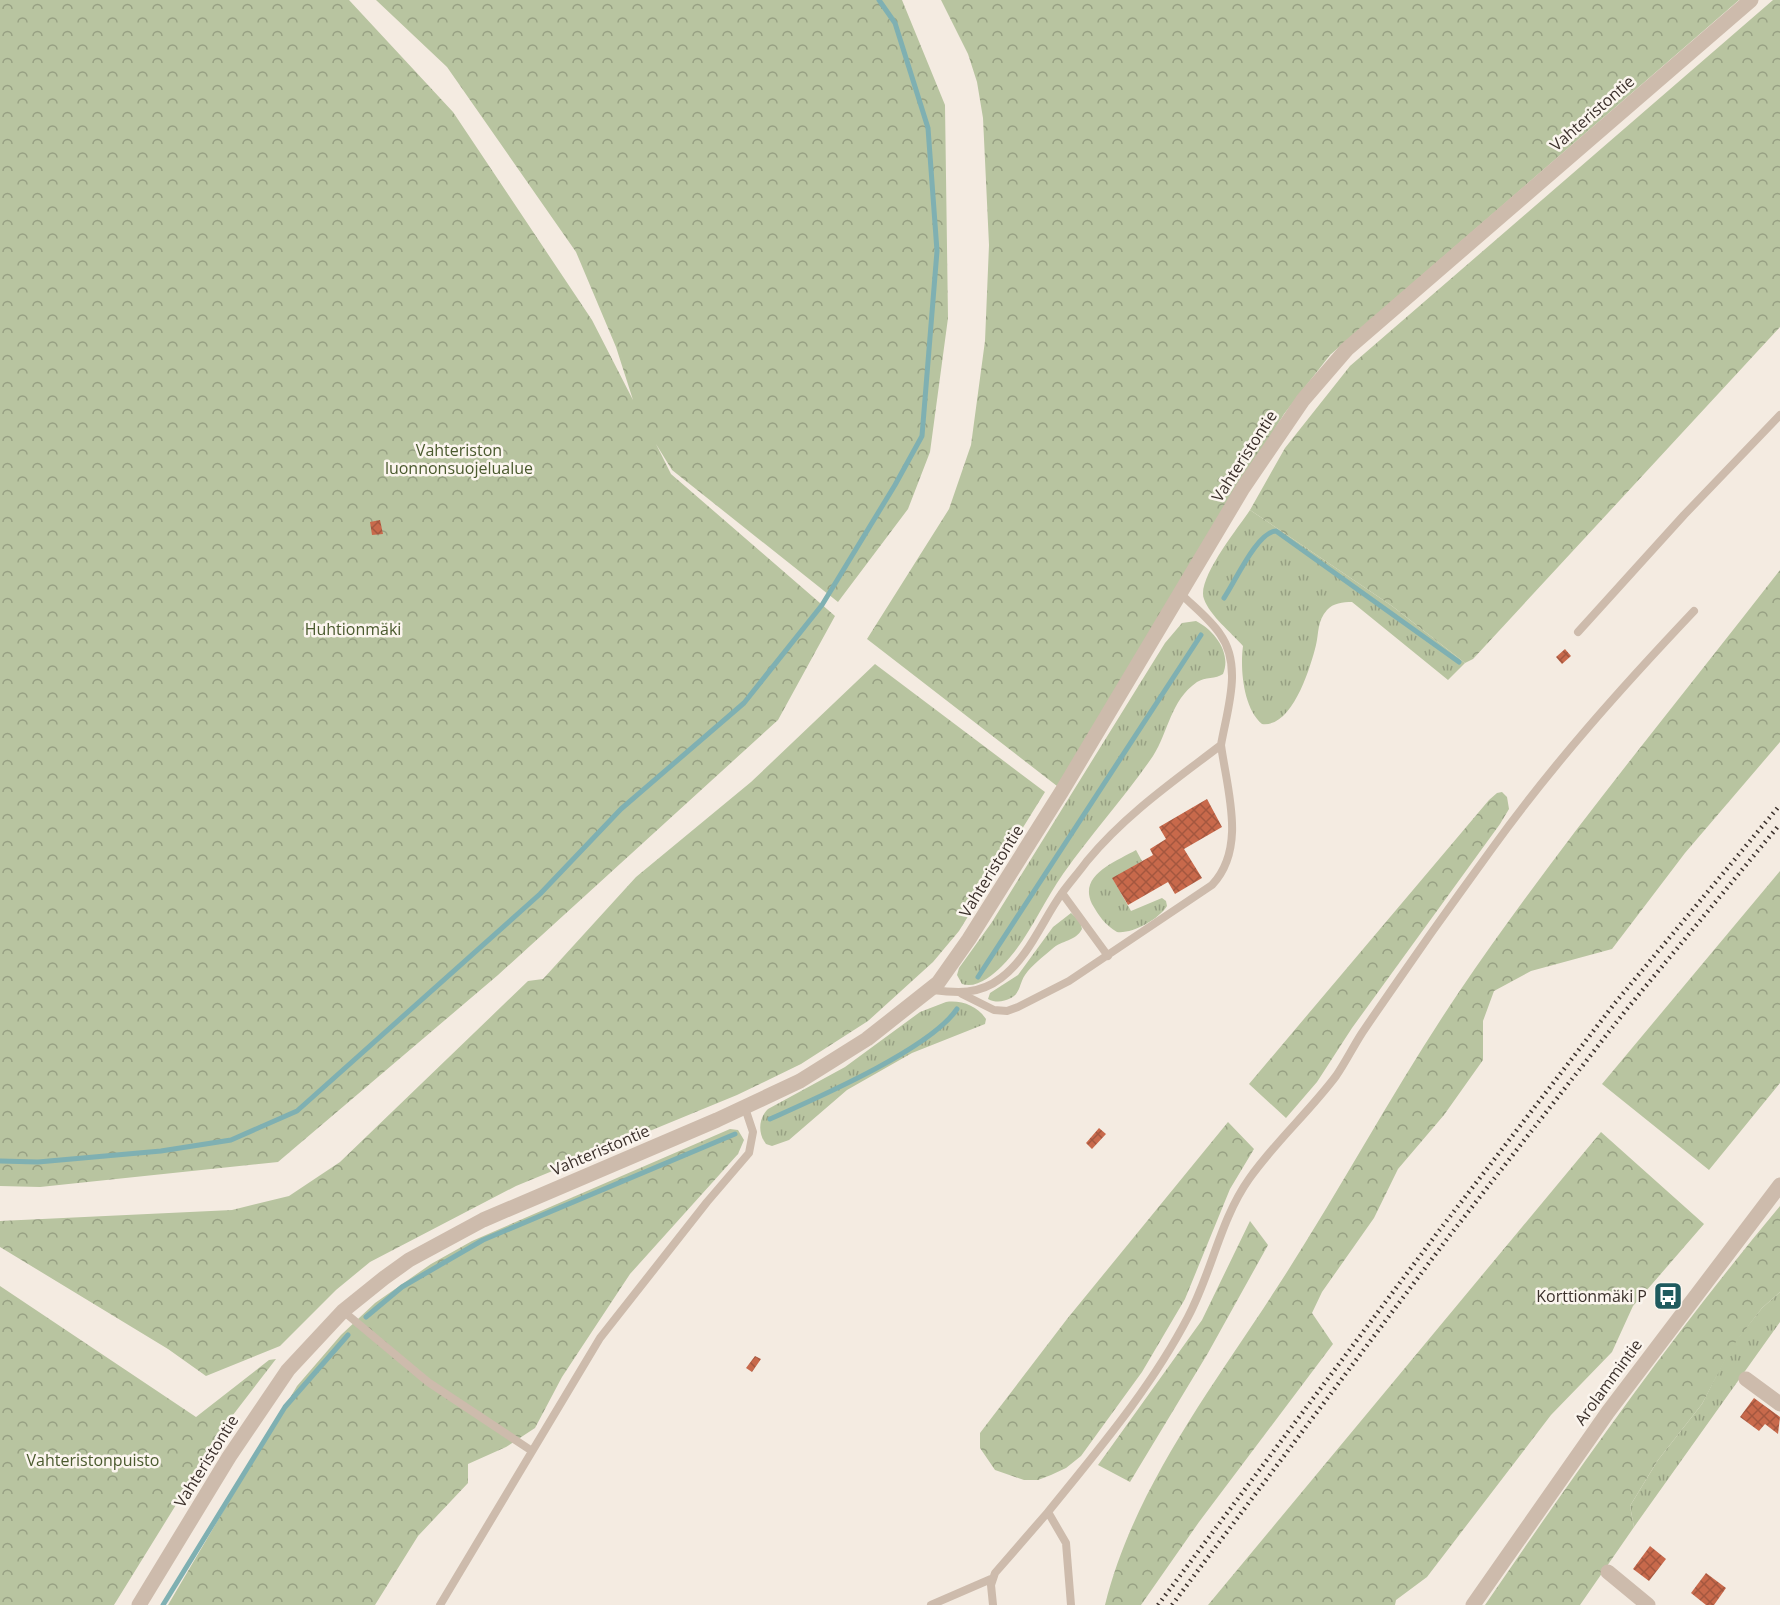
<svg xmlns="http://www.w3.org/2000/svg" width="1780" height="1605" font-family="'Open Sans',sans-serif">
  <defs>
    <pattern id="grass-tufts" width="24" height="20" patternUnits="userSpaceOnUse" patternTransform="scale(1.5)"><rect width="24" height="20" fill="#b8c4a0"/><path d="M3 7l-1-3M5 7V3M7 7l1-3M15 17l-1-3M17 17v-4M19 17l1-3" fill="none" stroke="#97a083"/></pattern>
    <pattern id="forest-crowns" width="20" height="18" patternUnits="userSpaceOnUse" patternTransform="scale(1.5)"><rect width="20" height="18" fill="#b8c4a0"/><path d="M2 6a3 3 0 1 1 6 0M12 15a3 3 0 1 1 6 0" fill="none" stroke="#97a083"/></pattern>
    <pattern id="building-cross-hatch" width="8" height="8" patternUnits="userSpaceOnUse" patternTransform="scale(1.5)"><rect width="8" height="8" fill="#c8694b"/><path d="M0 0l8 8M0 8l8-8" fill="none" stroke="#a4573f"/></pattern>
  </defs>
  <rect width="100%" height="100%" fill="#f4ebe1"/>
  <path fill="url(#grass-tufts)" d="M 1250,510 L 1392,606 L 1465,663 L 1448,680 L 1352,602 C 1343,602 1333,603 1327,610 C 1317,621 1319,633 1316,645 C 1310,669 1292,728 1262,724 C 1243,708 1240,668 1243,646 C 1231,632 1210,616 1204,599 C 1196,580 1238,528 1250,510 Z
    M 1196,621 C 1214,630 1232,653 1223,674 C 1216,679 1205,677 1197,682 C 1170,701 1169,731 1153,756 C 1125,797 1092,833 1063,874 C 1042,904 1028,940 1002,966 C 992,976 976,989 962,984 L 957,975 L 959,968 L 992,922 L 1165,643 L 1182,623 Z
    M 1136,850 L 1142,861 L 1113,879 L 1131,911 L 1162,898 L 1166,901 L 1167,906 C 1158,920 1132,934 1117,932 C 1105,925 1099,916 1092,904 C 1078,875 1115,862 1136,850 Z
    M 1071,913 L 1080,921 L 1082,929 C 1076,941 1062,940 1052,949 C 1043,957 1032,965 1025,975 C 1019,984 1021,992 1011,998 C 1003,1002 996,1003 988,999 L 990,993 L 1018,975 L 1053,927 Z
    M 946,1002 C 962,1000 977,1006 986,1019 L 985,1024 L 912,1053 L 847,1090 L 789,1140 L 772,1146 L 766,1144 C 758,1134 758,1119 768,1109 L 845,1067 L 920,1012 Z
    M 1780,1292 L 1780,1322 L 1634,1527 L 1630,1506 L 1658,1460 L 1702,1404 L 1731,1347 L 1762,1308 Z"/>
  <path fill="url(#forest-crowns)" d="M 0,0 L 349,0 L 453,112 L 592,320 L 633,400 L 616,347 L 576,252 L 447,67 L 376,0 L 902,0 L 945,105 L 948,318 L 930,452 L 908,509 L 838,602 L 672,470 L 656,444 L 671,474 L 835,616 L 778,720 L 498,975 L 278,1162 L 40,1187 L 0,1186 Z
    M 941,0 L 1739,0 L 1330,355 L 1284,414 L 1057,786 L 867,639 L 949,509 L 971,445 L 985,341 L 989,245 L 983,118 L 977,82 L 968,54 Z
    M 1773,0 L 1780,0 L 1780,327 L 1473,659 L 1465,663 L 1392,606 L 1250,510 L 1285,448 L 1350,366 Z
    M 1780,570 L 1780,742 L 1685,853 L 1612,949 L 1531,971 L 1494,991 L 1483,1021 L 1483,1060 L 1444,1115 L 1398,1169 L 1374,1218 L 1322,1292 L 1312,1313 L 1333,1344 L 1199,1522 L 1141,1605 L 1105,1605 C 1134,1488 1212,1388 1276,1289 C 1340,1191 1394,1088 1459,992 C 1558,846 1672,709 1780,570 Z
    M 875,664 L 1045,792 L 959,931 L 933,962 L 868,1021 L 801,1064 L 737,1095 L 516,1186 L 370,1262 L 336,1290 L 280,1346 L 206,1376 L 168,1349 L 0,1247 L 0,1221 L 232,1210 L 289,1196 L 340,1162 L 528,981 L 543,979 L 636,877 L 751,782 Z
    M 1502,792 L 1507,797 L 1509,809 L 1500,824 L 1352,1028 L 1317,1082 L 1286,1118 L 1249,1084 L 1489,800 L 1497,793 Z
    M 1780,871 L 1780,1083 L 1709,1170 L 1602,1084 Z
    M 1228,1122 L 1254,1149 L 1230,1189 L 1185,1299 L 1142,1372 L 1081,1456 L 1066,1468 L 1051,1475 L 1038,1480 L 1024,1480 L 995,1470 L 980,1448 L 980,1433 L 1067,1319 Z
    M 730,1129 L 738,1130 L 744,1140 L 738,1154 L 630,1274 L 562,1377 L 535,1428 L 506,1447 L 468,1464 L 468,1483 L 418,1536 L 375,1605 L 168,1605 L 297,1386 L 341,1335 L 375,1303 L 431,1264 L 472,1241 Z
    M 1601,1132 L 1704,1224 L 1633,1306 L 1612,1352 L 1551,1415 L 1427,1577 L 1396,1600 L 1395,1605 L 1208,1605 Z
    M 1780,1206 L 1780,1292 L 1762,1308 L 1732,1347 L 1702,1404 L 1658,1460 L 1630,1506 L 1634,1527 L 1580,1605 L 1485,1605 C 1578,1469 1674,1333 1780,1206 Z
    M 1250,1221 L 1268,1245 L 1208,1353 L 1130,1482 L 1098,1465 L 1202,1320 Z
    M 0,1286 L 196,1417 L 269,1360 L 276,1359 L 226,1424 L 114,1605 L 0,1605 Z"/>
  <g fill="none" stroke-linecap="round" stroke-linejoin="round">
    <path stroke="#7fb0b2" stroke-width="5" d="M 1224,598 C 1235,582 1257,532 1276,531 L 1459,662
      M 978,977 L 1201,635
      M 770,1119 C 817,1098 930,1049 957,1009
      M 0,1161 L 38,1162 L 161,1151 L 231,1140 L 297,1111 L 540,894 L 621,809 L 744,703 L 822,605 L 895,485 L 922,436 L 937,251 L 928,128 L 895,23 L 879,0
      M 366,1317 L 402,1287 L 483,1240 L 735,1134
      M 163,1605 L 285,1407 L 348,1335"/>
  </g>
  <path fill="url(#building-cross-hatch)" d="M 380,520 L 383,534 L 372,535 L 370,522 Z
    M 1565,649 L 1571,656 L 1562,664 L 1556,657 Z
    M 1207,799 L 1222,827 L 1184,849 L 1202,878 L 1175,894 L 1168,882 L 1128,905 L 1112,878 L 1153,855 L 1150,849 L 1166,839 L 1159,827 Z
    M 1099,1128 L 1106,1134 L 1092,1149 L 1086,1143 Z
    M 755,1356 L 761,1359 L 752,1372 L 746,1368 Z
    M 1754,1398 L 1780,1417 L 1778,1434 L 1765,1424 L 1759,1431 L 1740,1417 Z
    M 1650,1546 L 1666,1559 L 1649,1581 L 1633,1569 Z
    M 1706,1573 L 1726,1588 L 1714,1605 L 1706,1605 L 1691,1593 Z"/>
  <g fill="none" stroke-linecap="round" stroke-linejoin="round">
    <path stroke="#cdbbac" stroke-width="8" d="M 1578,632 L 1684,515 L 1780,415
      M 1062,893 L 1108,956
      M 932,990 C 957,993 979,995 1001,978 C 1029,957 1042,921 1062,893 C 1070,882 1079,872 1087,861 C 1126,814 1174,781 1221,745 C 1227,710 1243,666 1220,634 C 1210,619 1194,607 1181,594
      M 962,994 L 994,1010 L 1007,1011 L 1018,1007 L 1069,981 L 1212,885 C 1247,848 1227,790 1221,745
      M 343,1311 L 428,1382 L 532,1451
      M 440,1605 L 600,1338 L 707,1202 L 749,1153 L 753,1132 L 745,1108
      M 931,1605 L 991,1579
      M 993,1605 L 991,1585 L 995,1573 L 1048,1512
      M 1071,1605 L 1066,1543 L 1048,1512 C 1098,1450 1151,1388 1188,1317 C 1212,1272 1220,1220 1249,1179 C 1275,1142 1309,1112 1336,1076 C 1345,1063 1353,1047 1362,1033 C 1404,971 1447,910 1491,850 C 1552,765 1622,687 1694,611"/>
    <path stroke="#cdbbac" stroke-width="15" d="M 1746,1379 L 1780,1404
      M 1608,1572 L 1648,1605
      M 139,1605 L 229,1457 L 288,1370 L 343,1311 L 384,1278 L 409,1260 L 483,1220 L 717,1120 L 800,1081 L 867,1039 L 938,983 L 969,939 L 1062,791 L 1243,488 L 1303,400 L 1347,349 L 1751,0"/>
    <path stroke="#cdbbac" stroke-width="15" d="M 1473,1605 L 1608,1412 L 1780,1185"/>
    <path stroke="#3b302b" stroke-width="4.5" stroke-dasharray="1.5 4.5" stroke-linecap="butt" d="M 1158,1605 L 1438,1232 L 1615,1003 L 1780,805
      M 1172,1605 L 1447,1239 L 1626,1010 L 1780,824"/>
  </g>
  <defs>
    <g id="bus-square" transform="scale(1.5)"><rect x="-9" y="-9" width="18" height="18" rx="4" fill="#1f5a5e" stroke="#fbf5ee"/><path d="M-5-6H5V4H4V6H2V4H-2V6H-4V4H-5ZM-3.5-4V0h7V-4ZM-3.5 1.2v1.5H-2V1.2ZM2 1.2v1.5H3.5V1.2Z" fill="#fff"/></g>
  </defs>
  <g fill-rule="evenodd">
    <use href="#bus-square" x="1668" y="1296"/>
  </g>
  <g text-anchor="middle" stroke-width="5" stroke-linejoin="round" paint-order="stroke">
    <g font-size="16" fill="#3b302b" stroke="#fbf5ee">
      <text transform="translate(1592 113) rotate(-41)" y="6">Vahteristontie</text>
      <text transform="translate(1244 456) rotate(-57)" y="6">Vahteristontie</text>
      <text transform="translate(991 871) rotate(-58)" y="6">Vahteristontie</text>
      <text transform="translate(600 1150) rotate(-23)" y="6">Vahteristontie</text>
      <text transform="translate(1608 1382) rotate(-54)" y="6">Arolammintie</text>
      <text transform="translate(206 1461) rotate(-58)" y="6">Vahteristontie</text>
    </g>
    <g font-size="16" fill="#4a5a2e" stroke="#fbf5ee">
      <text x="459" y="456">Vahteriston<tspan x="459" dy="18">luonnonsuojelualue</tspan></text>
      <text x="353" y="635">Huhtionmäki</text>
      <text x="93" y="1466">Vahteristonpuisto</text>
    </g>
    <g font-size="16" fill="#3b302b" stroke="#fbf5ee" text-anchor="end">
      <text x="1647" y="1302">Korttionmäki P</text>
    </g>
  </g>
</svg>
